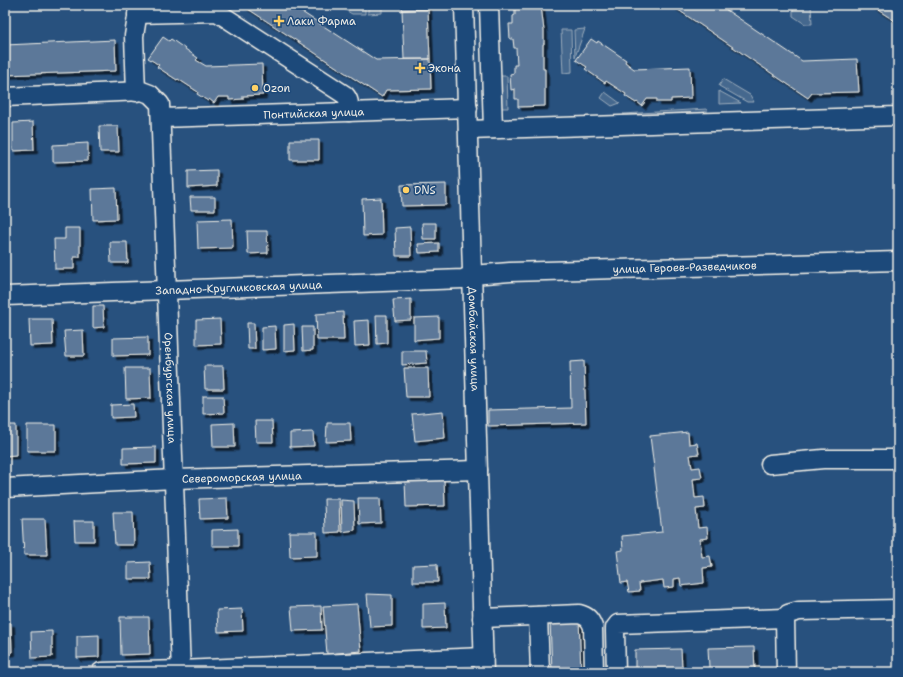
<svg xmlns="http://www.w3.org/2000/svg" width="903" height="677" font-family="'Shantell Sans',sans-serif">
  <defs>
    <filter id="shadow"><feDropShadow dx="3.5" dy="3.5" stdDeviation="0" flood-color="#0009"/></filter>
  </defs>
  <rect width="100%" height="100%" fill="#28517e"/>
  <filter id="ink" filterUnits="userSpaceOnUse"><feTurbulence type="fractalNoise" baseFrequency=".025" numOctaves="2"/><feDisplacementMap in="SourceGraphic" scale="8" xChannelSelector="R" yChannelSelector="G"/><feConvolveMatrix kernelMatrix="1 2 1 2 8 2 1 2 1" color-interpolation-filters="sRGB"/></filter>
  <g filter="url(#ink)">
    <path fill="#45688e" stroke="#9cacbb" d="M 337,5 L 365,5 L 365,14 L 352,14 Z
      M 368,5 L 382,5 L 382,13 L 368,14 Z
      M 584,5 L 634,5 L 630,7 L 584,8 Z
      M 793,5 L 811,5 L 812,24 L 805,24 L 793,16 Z
      M 585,29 L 575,57 L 574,30 Z
      M 561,30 L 571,30 L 572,72 L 563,73 Z
      M 500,76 L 507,76 L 508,108 L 501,108 Z
      M 723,79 L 750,95 L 754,102 L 747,102 L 719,86 Z
      M 719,91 L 741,103 L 719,104 Z
      M 605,92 L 620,103 L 612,106 L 601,98 Z
      M 707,109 L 707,112 L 628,116 L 623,114 Z"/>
    <path fill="#5b7899" stroke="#f4f1e8" filter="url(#shadow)" d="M 242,5 L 291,5 L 376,60 L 430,59 L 431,89 L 386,90 L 382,97 Z
      M 402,5 L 428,5 L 428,9 L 402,10 Z
      M 515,5 L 541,5 L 544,31 L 544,44 L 543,44 L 543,69 L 545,69 L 545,106 L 518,107 L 518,99 L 515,99 L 515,89 L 511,90 L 510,74 L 514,73 L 514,65 L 517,65 L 516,48 L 514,48 L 513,39 L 510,39 L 509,24 L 513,24 L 513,16 L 515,15 Z
      M 671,5 L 719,5 L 802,61 L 857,59 L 859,92 L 812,93 L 808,98 Z
      M 870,5 L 898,5 L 898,23 Z
      M 428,9 L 430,59 L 404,59 L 402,10 Z
      M 163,37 L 169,41 L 171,39 L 198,58 L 196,60 L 206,66 L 262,64 L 263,95 L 243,96 L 243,99 L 229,100 L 229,97 L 218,97 L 214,103 L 209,99 L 208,101 L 197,94 L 198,92 L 178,79 L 177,80 L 157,67 L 159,65 L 148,58 Z
      M 591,39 L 597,43 L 598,41 L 626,60 L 625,62 L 634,69 L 690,67 L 691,98 L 671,99 L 671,102 L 657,102 L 657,99 L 647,99 L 642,106 L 637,102 L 636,103 L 625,96 L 626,94 L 606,81 L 605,83 L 585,69 L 587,67 L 576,60 Z
      M 115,40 L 116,71 L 5,75 L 5,45 Z
      M 33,122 L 34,150 L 13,151 L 13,123 Z
      M 99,126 L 118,126 L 119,152 L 100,152 Z
      M 290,140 L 319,140 L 319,160 L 290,160 Z
      M 88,143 L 88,161 L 53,162 L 53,145 Z
      M 217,170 L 217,186 L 188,188 L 188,171 Z
      M 446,184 L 446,205 L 402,206 L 401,185 Z
      M 116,188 L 117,219 L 93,220 L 92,189 Z
      M 190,197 L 215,197 L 215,210 L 191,210 Z
      M 381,198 L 382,235 L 363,236 L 362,199 Z
      M 232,219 L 233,248 L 198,249 L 197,220 Z
      M 422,223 L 436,223 L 436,239 L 423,239 Z
      M 410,227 L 411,256 L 396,256 L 395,228 Z
      M 65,228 L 80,228 L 80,257 L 74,257 L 74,269 L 55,269 L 54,239 L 65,239 Z
      M 247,231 L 267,231 L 268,253 L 248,254 Z
      M 110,242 L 127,242 L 128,263 L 111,263 Z
      M 439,243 L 439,252 L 419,253 L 418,244 Z
      M 411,299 L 411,320 L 395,321 L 393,300 Z
      M 93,306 L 103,306 L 104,327 L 93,328 Z
      M 343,312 L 344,340 L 317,340 L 316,314 Z
      M 376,315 L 387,315 L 387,343 L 377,344 Z
      M 439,317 L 439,338 L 414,340 L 414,318 Z
      M 29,319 L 52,319 L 53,345 L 30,346 Z
      M 220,319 L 221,344 L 196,345 L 196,320 Z
      M 369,320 L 370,345 L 355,346 L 354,321 Z
      M 247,323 L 254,323 L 255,349 L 248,349 Z
      M 294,324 L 295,350 L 284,351 L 284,325 Z
      M 275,326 L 276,349 L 262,350 L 262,327 Z
      M 302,327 L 313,327 L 313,350 L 303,351 Z
      M 83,330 L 84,356 L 66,356 L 64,331 Z
      M 148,337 L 148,355 L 113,356 L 113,338 Z
      M 402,351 L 426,351 L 427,363 L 402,365 Z
      M 584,361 L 586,423 L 488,426 L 488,410 L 571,408 L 570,362 Z
      M 204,366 L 223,366 L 224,389 L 205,389 Z
      M 125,368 L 150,368 L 151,398 L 126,399 Z
      M 404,368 L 428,368 L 429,397 L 406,397 Z
      M 203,396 L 223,396 L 224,413 L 203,414 Z
      M 133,404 L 134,417 L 111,418 L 111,405 Z
      M 443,411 L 445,438 L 415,441 L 412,414 Z
      M 255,421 L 272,421 L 273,442 L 256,442 Z
      M 234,423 L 235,447 L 213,447 L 212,424 Z
      M 327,423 L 350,423 L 351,441 L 326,442 Z
      M 5,425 L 16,425 L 16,455 L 5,456 Z
      M 27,425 L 56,425 L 56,451 L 27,451 Z
      M 313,432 L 314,446 L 290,447 L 290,433 Z
      M 688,432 L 689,444 L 697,443 L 699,454 L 690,455 L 692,468 L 700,467 L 702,478 L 693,479 L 695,498 L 704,497 L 705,508 L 696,509 L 698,528 L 707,527 L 708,538 L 700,539 L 702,557 L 710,556 L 712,567 L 703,568 L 704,583 L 681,586 L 680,578 L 674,579 L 674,587 L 664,588 L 663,580 L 639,583 L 640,591 L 629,592 L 627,582 L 621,583 L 617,551 L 623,550 L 622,536 L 662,532 L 650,436 Z
      M 156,447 L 156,463 L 123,464 L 123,448 Z
      M 444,479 L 445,506 L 406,507 L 405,480 Z
      M 227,498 L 228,518 L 200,519 L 199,499 Z
      M 358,498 L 380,498 L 381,523 L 359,524 Z
      M 324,499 L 339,499 L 340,532 L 325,533 Z
      M 341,500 L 354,501 L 355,530 L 342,532 Z
      M 113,512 L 133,512 L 134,545 L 115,545 Z
      M 22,519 L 45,519 L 47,555 L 24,555 Z
      M 5,521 L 6,549 L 5,549 Z
      M 74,521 L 94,521 L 94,541 L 75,541 Z
      M 238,529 L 238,546 L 212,546 L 212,530 Z
      M 289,532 L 317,532 L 317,556 L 290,557 Z
      M 150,562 L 151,579 L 128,579 L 128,563 Z
      M 437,564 L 438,582 L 413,582 L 413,565 Z
      M 367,594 L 392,595 L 392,626 L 370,627 Z
      M 445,603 L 446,628 L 423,629 L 423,604 Z
      M 357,604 L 361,651 L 327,654 L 323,606 Z
      M 321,606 L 322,630 L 293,631 L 291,607 Z
      M 242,609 L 243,631 L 218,632 L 217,610 Z
      M 120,617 L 149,617 L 150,654 L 121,655 Z
      M 579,618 L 581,672 L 552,672 L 550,619 Z
      M 5,623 L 11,623 L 12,652 L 5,653 Z
      M 52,631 L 52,657 L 32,658 L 31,632 Z
      M 99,635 L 99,657 L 77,658 L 77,636 Z
      M 754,647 L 755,672 L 706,672 L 709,667 L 708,648 Z
      M 681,649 L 682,668 L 685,672 L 635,672 L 635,650 Z"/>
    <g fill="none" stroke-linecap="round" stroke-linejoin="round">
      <g stroke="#f4f1e8" stroke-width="21">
        <g id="minor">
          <path id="s1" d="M 464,5 L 484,672"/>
          <path d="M 489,5 L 493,129"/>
          <path d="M 137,14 L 217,12 L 345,95 C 350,100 349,106 349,112"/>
          <path d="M 136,92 L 134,36 L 139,5"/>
          <path id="s2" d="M 5,97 L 142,91 L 150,94 L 160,104 L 181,672"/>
          <path id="s3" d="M 161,118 L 468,108"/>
          <path d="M 468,130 L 898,116"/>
          <path id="s4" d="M 5,296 L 463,279 L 472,275 L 510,272 L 898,261"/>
          <path d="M 770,464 L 823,459 L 898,459"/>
          <path id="s5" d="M 5,488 L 174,479 L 478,470"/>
          <path d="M 538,616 L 540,672"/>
          <path d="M 482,618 L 579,614 C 587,616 590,619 593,627 L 594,672"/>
          <path d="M 101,672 L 181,670 L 484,657"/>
          <path d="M 616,672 L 615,632 L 615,628 L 618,624 L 785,618"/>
          <path d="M 786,672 L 785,618 L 788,614 L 799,611 L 898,609"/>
        </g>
      </g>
      <use href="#minor" stroke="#1f4a7a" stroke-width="18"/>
    </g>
  </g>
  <g fill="#ffd166" stroke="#1f4a7a" stroke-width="1.5">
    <path d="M277 15h4v4h4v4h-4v4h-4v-4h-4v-4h4z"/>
    <path d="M418 62h4v4h4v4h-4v4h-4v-4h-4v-4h4z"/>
    <circle cx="255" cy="88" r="4"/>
    <circle cx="406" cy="190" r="4"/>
  </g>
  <g text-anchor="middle" stroke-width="3" stroke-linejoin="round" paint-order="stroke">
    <g font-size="11" fill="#f4f1e8" stroke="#1f4a7a" text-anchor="start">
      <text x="287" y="25">Лаки Фарма</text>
      <text x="428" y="72">Экона</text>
      <text x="263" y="92">Ozon</text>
      <text x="414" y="194">DNS</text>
    </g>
    <g font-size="11" fill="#f4f1e8" stroke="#1f4a7a">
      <text dy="4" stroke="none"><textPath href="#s3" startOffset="153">Понтийская улица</textPath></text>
      <text dy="4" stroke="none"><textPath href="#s4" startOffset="681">улица Героев-Разведчиков</textPath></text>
      <text dy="4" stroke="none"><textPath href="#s4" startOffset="234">Западно-Кругликовская улица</textPath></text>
      <text dy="4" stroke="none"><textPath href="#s1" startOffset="334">Домбайская улица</textPath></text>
      <text dy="4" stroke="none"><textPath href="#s2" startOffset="444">Оренбургская улица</textPath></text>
      <text dy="4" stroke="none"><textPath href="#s5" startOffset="237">Североморская улица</textPath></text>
    </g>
  </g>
  <rect width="903" height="677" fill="none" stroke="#1f4a7a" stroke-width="20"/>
  <rect x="10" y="10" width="883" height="657" fill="none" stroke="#f4f1e8" stroke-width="1.5" filter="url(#ink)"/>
</svg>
